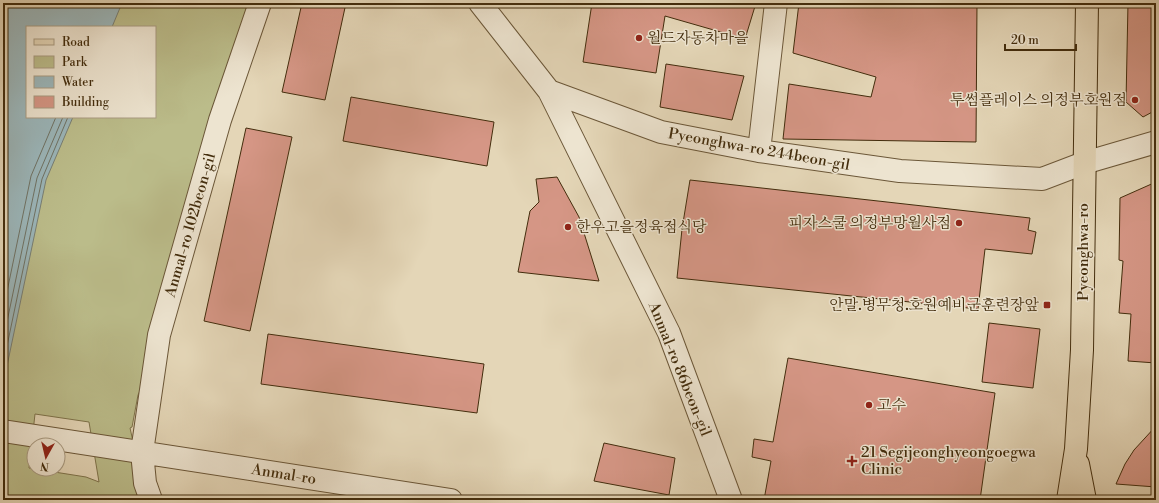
<svg xmlns="http://www.w3.org/2000/svg" width="1159" height="503" font-family="'Libre Bodoni','Noto Serif KR',serif">
  <rect width="100%" height="100%" fill="#e4d6b7"/>
  <filter id="stains"><feTurbulence type="fractalNoise" baseFrequency=".005" numOctaves="4"/><feColorMatrix values="0 0 0 0 .2 0 0 0 0 .09 0 0 0 0 .02 0 0 0 .5 -.17"/></filter>
  <radialGradient id="worn" r=".72"><stop offset=".6" stop-color="#630" stop-opacity="0"/><stop offset="1" stop-color="#630" stop-opacity=".3"/></radialGradient>
  <path fill="#bbbc8a" stroke="#7f744c" fill-rule="evenodd" d="M 3,3 L 263,3 L 168,336 L 138,395 L 132,427 L 130,428 L 146,500 L 3,500 ZM 27,27 L 155,27 L 155,117 L 27,117 ZM 35,414 L 89,422 L 99,482 L 86,477 L 29,468 Z"/>
  <path fill="#9bb6ba" stroke="#787f75" d="M 3,3 L 122,3 L 112,27 L 27,27 L 27,117 L 73,117 L 46,180 L 3,385 Z"/>
  <g fill="none" stroke-linecap="round" stroke-linejoin="round">
    <path stroke="#6f7264" stroke-width="1" d="M 3,311 L 31,176 L 56,117
      M 3,341 L 37,178 L 63,117
      M 3,365 L 42,179 L 68,117"/>
  </g>
  <path fill="#d59685" stroke="#432d0d" d="M 302,3 L 346,3 L 325,100 L 282,92 Z
    M 592,3 L 756,3 L 745,39 L 665,16 L 656,73 L 583,62 Z
    M 799,3 L 977,3 L 976,142 L 783,139 L 789,84 L 871,97 L 876,77 L 793,53 Z
    M 1128,3 L 1156,3 L 1156,110 L 1143,117 L 1126,102 Z
    M 666,64 L 744,76 L 732,120 L 660,107 Z
    M 351,97 L 494,122 L 487,166 L 343,141 Z
    M 246,128 L 292,137 L 250,331 L 204,321 Z
    M 557,177 L 579,217 L 599,281 L 518,272 L 530,211 L 539,202 L 536,179 Z
    M 690,180 L 1030,218 L 1028,230 L 1036,232 L 1032,254 L 985,249 L 978,309 L 677,278 L 682,229 Z
    M 1156,182 L 1156,363 L 1128,361 L 1131,314 L 1119,313 L 1123,261 L 1119,260 L 1120,198 Z
    M 989,323 L 1040,329 L 1033,388 L 982,382 Z
    M 268,334 L 484,364 L 477,413 L 261,384 Z
    M 788,358 L 995,393 L 980,500 L 764,500 L 771,461 L 752,457 L 754,439 L 773,442 Z
    M 1156,426 L 1156,487 L 1116,484 L 1125,464 L 1134,450 Z
    M 604,443 L 675,458 L 669,495 L 594,481 Z"/>
  <g fill="none" stroke-linecap="round" stroke-linejoin="round">
    <g stroke="#6b5738" stroke-width="24">
      <path id="minor" d="M 480,3 L 549,91 L 661,132 L 759,151 L 900,171 L 1042,179 L 1084,163 L 1156,142
        M 549,91 L 669,333 L 731,500
        M 759,151 L 776,3
        M 3,431 L 451,500
        M 151,500 L 145,483 L 142,452 L 159,335 L 220,120 L 260,3"/>
    </g>
    <g stroke="#432d0d" stroke-width="24">
      <path id="major" d="M 1078,464 L 1085,500
        M 1068,500 L 1076,449 L 1082,350 L 1087,3"/>
    </g>
    <use href="#minor" stroke="#ede4d0" stroke-width="22"/>
    <use href="#major" stroke="#e4d6b7" stroke-width="22"/>
  </g>
  <g fill="#8f2418" stroke="#ede4d0" stroke-width="1.5">
    <circle cx="639" cy="38" r="4"/>
    <circle cx="1135" cy="100" r="4"/>
    <circle cx="959" cy="223" r="4"/>
    <circle cx="568" cy="227" r="4"/>
    <rect x="1043" y="301" width="8" height="8" rx="2"/>
    <circle cx="869" cy="405" r="4"/>
    <path d="M850 455h4v4h4v4h-4v4h-4v-4h-4v-4h4z"/>
  </g>
  <g text-anchor="middle" stroke-width="3" stroke-linejoin="round" paint-order="stroke">
    <g font-size="15" fill="#432d0d" stroke="#ede4d0" text-anchor="start">
      <text x="647" y="43">월드자동차마을</text>
      <text x="1127" y="105" text-anchor="end">투썸플레이스 의정부호원점</text>
      <text x="951" y="228" text-anchor="end">피자스쿨 의정부망월사점</text>
      <text x="576" y="232">한우고을정육점식당</text>
      <text x="1039" y="310" text-anchor="end">안말.병무청.호원예비군훈련장앞</text>
      <text x="877" y="410">고수</text>
      <text x="861" y="457">21 Segijeonghyeongoegwa<tspan x="861" dy="17">Clinic</tspan></text>
    </g>
    <g font-size="15" fill="#432d0d" stroke="#ede4d0">
      <text transform="translate(759 149) rotate(10)" y="5">Pyeonghwa-ro 244beon-gil</text>
      <text transform="translate(190 225) rotate(-74)" y="5">Anmal-ro 102beon-gil</text>
      <text transform="translate(1083 252) rotate(-90)" y="5">Pyeonghwa-ro</text>
      <text transform="translate(680 369) rotate(68)" y="5">Anmal-ro 86beon-gil</text>
      <text transform="translate(284 474) rotate(9)" y="5">Anmal-ro</text>
    </g>
  </g>
  <rect width="1159" height="503" fill="none" stroke="#e4d6b7" stroke-width="16"/>
  <rect x="4" y="4" width="1151" height="495" fill="none" stroke="#432d0d" stroke-width="2"/>
  <rect x="8" y="8" width="1143" height="487" fill="none" stroke="#432d0d"/>
  <rect x="26" y="26" width="130" height="92" fill="#ede4d0" stroke="#a99b82"/>
  <rect x="34" y="39" width="20" height="6" fill="#e4d6b7" stroke="#a99b82"/>
  <text x="62" y="46" font-size="12" fill="#432d0d">Road</text>
  <rect x="34" y="56" width="20" height="12" fill="#bbbc8a" stroke="#a99b82"/>
  <text x="62" y="66" font-size="12" fill="#432d0d">Park</text>
  <rect x="34" y="76" width="20" height="12" fill="#9bb6ba" stroke="#a99b82"/>
  <text x="62" y="86" font-size="12" fill="#432d0d">Water</text>
  <rect x="34" y="96" width="20" height="12" fill="#d59685" stroke="#a99b82"/>
  <text x="62" y="106" font-size="12" fill="#432d0d">Building</text>
  <g transform="translate(46 457) rotate(188)"><circle r="19" fill="#ede4d0" stroke="#a99b82"/>
  <path d="M0-3L7 15L0 10L-7 15Z" fill="#8f2418"/>
  <text y="-6" font-size="11" font-weight="bold" text-anchor="middle" fill="#432d0d">N</text>
  </g>
  <path d="M1005 44v6h71v-6" fill="none" stroke="#432d0d" stroke-width="2"/>
  <text x="1011" y="44" font-size="12" fill="#432d0d" stroke="#ede4d0" stroke-width="3" paint-order="stroke">20 m</text>
  <rect width="100%" height="100%" filter="url(#stains)"/>
  <rect width="100%" height="100%" fill="url(#worn)"/>
</svg>
